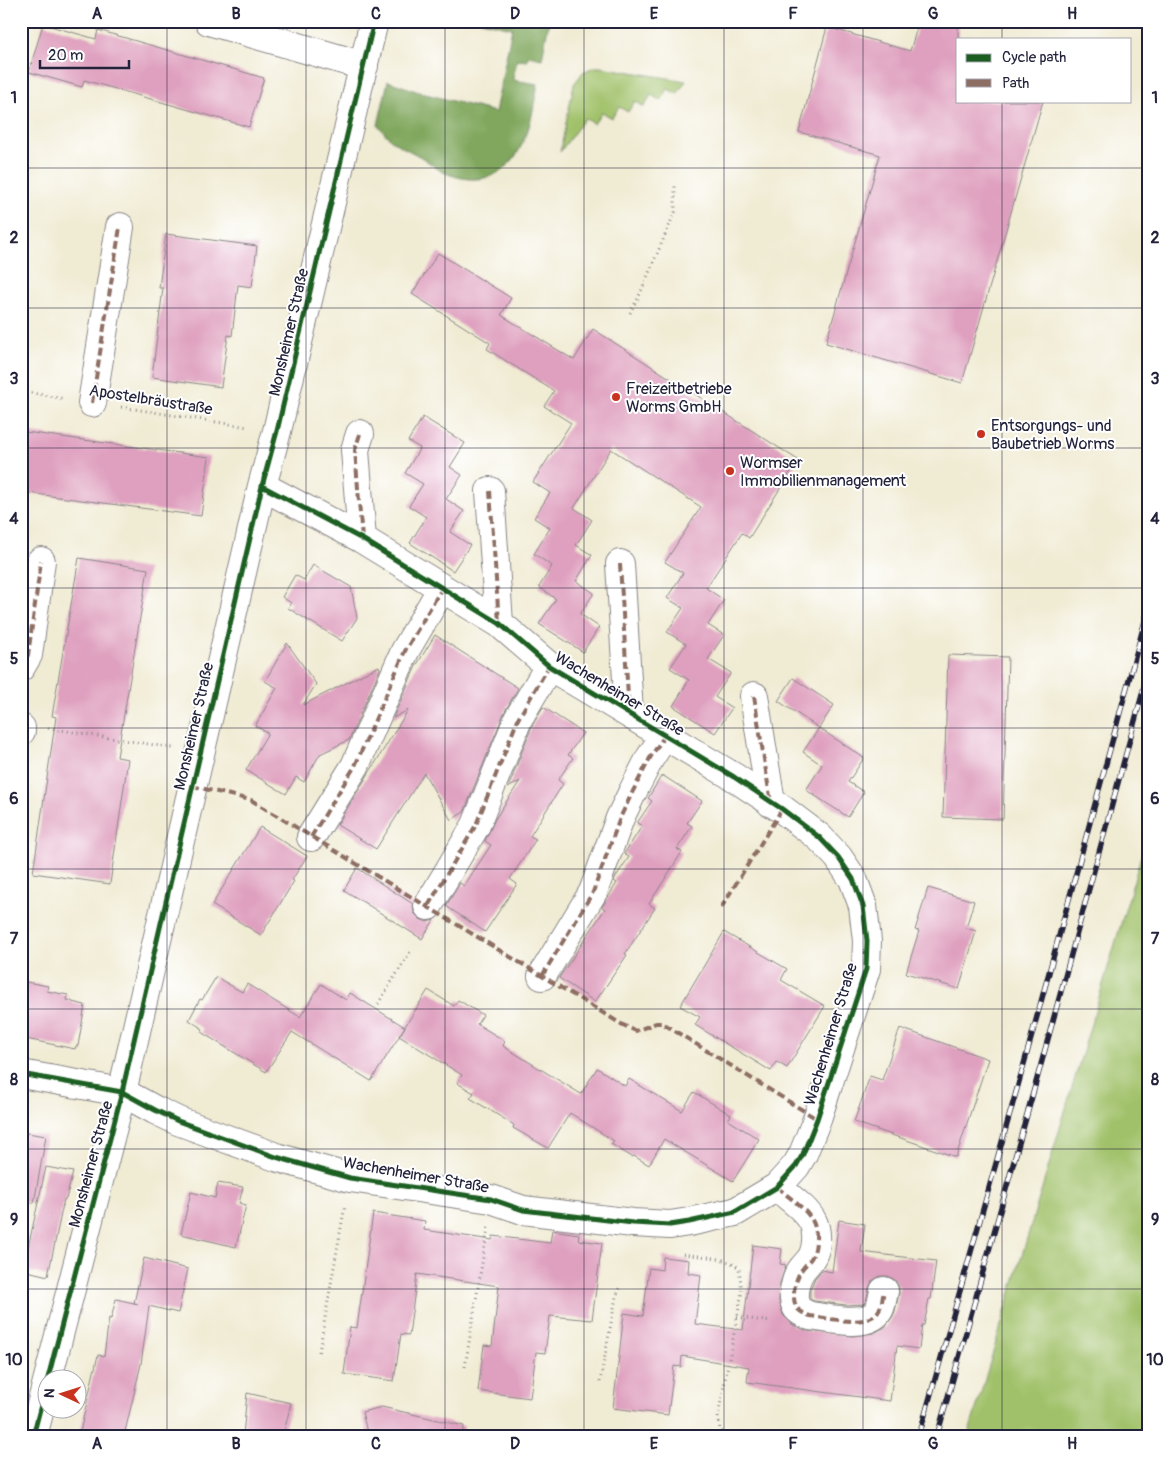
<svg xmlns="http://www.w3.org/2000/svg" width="1169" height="1457" font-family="Pangolin,sans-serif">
  <rect width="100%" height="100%" fill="#fff"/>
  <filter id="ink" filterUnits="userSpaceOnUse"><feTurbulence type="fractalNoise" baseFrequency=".02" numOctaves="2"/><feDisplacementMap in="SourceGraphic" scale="10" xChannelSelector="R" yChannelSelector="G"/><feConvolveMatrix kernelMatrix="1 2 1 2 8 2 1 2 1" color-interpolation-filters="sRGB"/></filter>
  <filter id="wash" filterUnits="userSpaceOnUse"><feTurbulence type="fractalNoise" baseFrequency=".0096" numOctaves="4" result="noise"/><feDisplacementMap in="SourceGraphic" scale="20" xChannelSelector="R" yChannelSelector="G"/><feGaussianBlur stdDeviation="1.12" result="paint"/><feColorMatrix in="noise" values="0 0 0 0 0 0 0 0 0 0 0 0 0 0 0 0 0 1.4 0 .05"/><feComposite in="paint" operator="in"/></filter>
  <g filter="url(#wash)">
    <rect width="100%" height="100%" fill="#f0ebd3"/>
    <path fill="#a0c169" stroke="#617252" d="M 594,67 L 601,67 L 686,81 L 677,94 L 668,89 L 661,101 L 651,95 L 644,107 L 635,101 L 628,112 L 619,107 L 612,118 L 602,112 L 594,124 L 585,118 L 560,152 L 574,84 L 583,72 Z
      M 1143,850 L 1148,851 L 1148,1436 L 968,1436 Z"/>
    <path fill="#80a75d" stroke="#51644c" d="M 481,21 L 549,21 L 542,59 L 528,56 L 527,61 L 517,60 L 513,80 L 538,84 C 534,103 532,123 524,140 C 509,177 479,188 443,172 C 437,169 430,163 424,159 C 415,153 402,148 394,142 C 388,138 383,131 378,125 L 388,81 L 422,93 L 495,112 L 512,28 Z"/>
    <g id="blocks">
      <path fill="#dfa0bf" d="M 919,21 L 958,21 L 958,101 L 1043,101 L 962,383 L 826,343 L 880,155 L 799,132 L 827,27 L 910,51 Z
        M 43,24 L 96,39 L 98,30 L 264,78 L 249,127 L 84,80 L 82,87 L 29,72 Z
        M 166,234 L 257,246 L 252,287 L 238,285 L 232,336 L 228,335 L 221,387 L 152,377 L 163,288 L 159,288 Z
        M 438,253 L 511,298 L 501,315 L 574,360 L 593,329 L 798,460 L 749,538 L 742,533 L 706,588 L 724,600 L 708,625 L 724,635 L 708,659 L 731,673 L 715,697 L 732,708 L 715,733 L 673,706 L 689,680 L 670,668 L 686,644 L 667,632 L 683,608 L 667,598 L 683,573 L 665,562 L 701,507 L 611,449 L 574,508 L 592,520 L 576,545 L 592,555 L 576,581 L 594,593 L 580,614 L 599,627 L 583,652 L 539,624 L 556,599 L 539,587 L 552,566 L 534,554 L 550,528 L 534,518 L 550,493 L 533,482 L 571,423 L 544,406 L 554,391 L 487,349 L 490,343 L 412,294 Z
        M 423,417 L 465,443 L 450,467 L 462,475 L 446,499 L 464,511 L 450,532 L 470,545 L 453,571 L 410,543 L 426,517 L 409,506 L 423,484 L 405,473 L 420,448 L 408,441 Z
        M 25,432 L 209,457 L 201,516 L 21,492 L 21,465 Z
        M 79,558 L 148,569 L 117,757 L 128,759 L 110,884 L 33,873 L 56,717 L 52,716 Z
        M 313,565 L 351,587 L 357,618 L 342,641 L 288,608 L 291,603 L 282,597 L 295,575 L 304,580 Z
        M 435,635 L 518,688 L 504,713 L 464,812 L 451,820 L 424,773 L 376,849 L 337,825 L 408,710 L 393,718 L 416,666 Z
        M 287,643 L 316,684 L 303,705 L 379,666 L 380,669 L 349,740 L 320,754 L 304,782 L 296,777 L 286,794 L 246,770 L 268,733 L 255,726 L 277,688 L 265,681 Z
        M 948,655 L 1008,657 L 1003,819 L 943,817 Z
        M 793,678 L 834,705 L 819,728 L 778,701 Z
        M 543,707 L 583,733 L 568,755 L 573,758 L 558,780 L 563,784 L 530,836 L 536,839 L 510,879 L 517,884 L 485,932 L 446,906 L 460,883 L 464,886 L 491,845 L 485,841 L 495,819 L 520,781 L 508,788 L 532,726 Z
        M 819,728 L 864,758 L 848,782 L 864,792 L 848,817 L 806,790 L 822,765 L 803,752 Z
        M 662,775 L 702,801 L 687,823 L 692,826 L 677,849 L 682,852 L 649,904 L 655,908 L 625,954 L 627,955 L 595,1002 L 559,978 L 605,909 L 602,907 L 617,883 L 614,881 L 615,878 L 629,857 L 624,854 L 642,826 L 637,823 L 652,801 L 648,798 Z
        M 260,827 L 307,856 L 292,880 L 294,881 L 261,935 L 212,905 Z
        M 357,868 L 413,904 L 414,913 L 420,919 L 427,922 L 434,920 L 422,939 L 344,890 Z
        M 928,888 L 974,901 L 966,928 L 976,931 L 959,989 L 906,973 L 919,931 L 915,930 Z
        M 724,932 L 787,969 L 781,980 L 825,1006 L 787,1068 L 777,1062 L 771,1071 L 695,1025 L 700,1017 L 680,1006 Z
        M 216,977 L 242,992 L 247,984 L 300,1017 L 321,984 L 346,1000 L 350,993 L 405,1027 L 371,1081 L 292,1032 L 266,1072 L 201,1032 L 203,1029 L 189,1020 L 200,999 L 202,1000 Z
        M 21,981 L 48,986 L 47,991 L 68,995 L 67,1000 L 72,1001 L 72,1002 L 85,1005 L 78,1046 L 76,1046 L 75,1049 L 21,1038 Z
        M 428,990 L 454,1006 L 458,1000 L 483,1015 L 477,1024 L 505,1041 L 503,1046 L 581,1094 L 597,1068 L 625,1086 L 629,1079 L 682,1111 L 694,1092 L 731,1115 L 728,1120 L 759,1139 L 733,1181 L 664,1139 L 649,1165 L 634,1156 L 632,1157 L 611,1144 L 614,1141 L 570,1113 L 548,1148 L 513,1128 L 514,1125 L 470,1098 L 474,1093 L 457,1083 L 462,1075 L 399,1036 Z
        M 900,1028 L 988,1059 L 956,1157 L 854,1122 L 870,1076 L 882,1080 Z
        M 21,1132 L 46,1136 L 34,1203 L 21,1202 Z
        M 46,1167 L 73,1172 L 66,1199 L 64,1199 L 48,1276 L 23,1270 Z
        M 218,1183 L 243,1187 L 239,1203 L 246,1205 L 236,1247 L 181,1234 L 191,1192 L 215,1198 Z
        M 373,1213 L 425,1221 L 424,1230 L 492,1240 L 493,1236 L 550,1243 L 552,1230 L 579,1234 L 578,1240 L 602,1243 L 592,1320 L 550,1316 L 545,1353 L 536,1352 L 530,1398 L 478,1391 L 484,1345 L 492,1346 L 499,1286 L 417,1274 L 409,1335 L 401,1334 L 394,1381 L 344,1374 L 350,1327 L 357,1328 Z
        M 839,1220 L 865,1224 L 861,1252 L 936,1261 L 931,1299 L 929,1299 L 924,1325 L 922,1325 L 919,1349 L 897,1346 L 890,1401 L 747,1382 L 749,1367 L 682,1356 L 681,1367 L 674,1366 L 668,1415 L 613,1408 L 624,1313 L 643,1316 L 649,1268 L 662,1270 L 663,1257 L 689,1260 L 688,1273 L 701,1275 L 695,1324 L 743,1330 L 753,1245 L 782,1249 L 780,1264 L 786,1265 L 780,1283 L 779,1301 L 783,1315 L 793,1325 L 808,1331 L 853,1336 L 874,1333 L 885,1327 L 894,1315 L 899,1294 L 899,1287 L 895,1280 L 888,1276 L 880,1276 L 872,1281 L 869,1288 L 866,1301 L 863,1304 L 846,1305 L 814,1301 L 810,1299 L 810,1290 L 815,1278 L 822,1270 L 832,1272 Z
        M 144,1258 L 188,1269 L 178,1313 L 149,1306 L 141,1364 L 124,1436 L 79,1436 L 98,1355 L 104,1356 L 109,1318 L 111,1319 L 116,1299 L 138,1304 L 134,1303 Z
        M 247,1393 L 291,1403 L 283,1436 L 243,1436 Z
        M 382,1407 L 464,1426 L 463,1436 L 368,1436 L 362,1412 Z"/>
    </g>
  </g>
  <g filter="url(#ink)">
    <use href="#blocks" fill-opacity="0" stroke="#898687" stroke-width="1"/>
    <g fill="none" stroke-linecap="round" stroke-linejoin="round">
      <g stroke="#898687" stroke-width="30">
        <path id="street" d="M 209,21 L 364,66
          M 92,403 L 120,227
          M 360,434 L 355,450 L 362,539
          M 490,491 L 499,623
          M 620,564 L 629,713
          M 21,667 L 28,655 L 41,561
          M 754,696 L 771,803
          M 21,728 L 21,731
          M 311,837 L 355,766 L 405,651 L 442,588
          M 428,906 L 476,825 L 518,719 L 549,666
          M 542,976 L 593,892 L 620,818 L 633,791 L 650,758 L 665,735
          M 21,1074 L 122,1092 L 155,1110 L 178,1121 L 276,1157 L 350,1178 L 491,1199 L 523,1210 L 633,1223 L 670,1225 L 689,1222 L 735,1212 L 777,1187 L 796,1166 L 803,1154 L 817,1119 L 866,969 L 867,941 L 863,906 L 853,879 L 838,857 L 819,837 L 782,809 L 734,777 L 549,666 L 499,623 L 362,539 L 262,486
          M 777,1187 C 788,1197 806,1208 813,1222 C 817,1230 817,1244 814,1252 C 812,1259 808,1262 803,1268 C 796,1276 790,1297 797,1308 C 800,1312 805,1314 810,1316 C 828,1318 862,1327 876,1314 C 882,1308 882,1299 884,1291
          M 33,1436 L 122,1092 L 262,486 L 277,431 L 374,21"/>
      </g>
      <path stroke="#898687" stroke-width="3" stroke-dasharray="1 4" stroke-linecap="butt" d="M 630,313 L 639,296 L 675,212 L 675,185
        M 21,391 L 65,399
        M 121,407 L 248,427
        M 48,728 L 173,748
        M 378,1004 L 412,949
        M 683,1254 C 701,1257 725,1256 739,1268 L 742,1292 L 718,1416 L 720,1430 L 729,1436
        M 737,1317 L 771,1322
        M 319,1352 L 345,1205
        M 465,1367 L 488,1227
        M 600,1382 L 616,1297 L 620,1288"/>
      <use href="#street" stroke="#fff" stroke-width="28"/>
      <g stroke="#22223b" stroke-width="5.5">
        <path id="rail" d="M 919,1436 L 1024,1064 L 1148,610
          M 937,1436 L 1040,1068 L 1148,673"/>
      </g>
      <use href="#rail" stroke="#fff" stroke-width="4" stroke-dasharray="11" stroke-linecap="butt"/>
      <path stroke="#8d6e63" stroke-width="4" stroke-dasharray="8 4" stroke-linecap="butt" d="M 92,403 L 120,227
        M 360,434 L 355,450 L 362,539
        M 490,491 L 499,623
        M 620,564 L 629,713
        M 21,667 L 28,655 L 41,561
        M 754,696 L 771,803
        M 21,728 L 21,731
        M 192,786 L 251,800 L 623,1025 L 636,1031 L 656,1023 L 662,1023 L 817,1119
        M 311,837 L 355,766 L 405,651 L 442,588
        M 428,906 L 476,825 L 518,719 L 549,666
        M 721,908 L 782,809
        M 542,976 L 593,892 L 620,818 L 633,791 L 650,758 L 665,735
        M 777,1187 C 788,1197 806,1208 813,1222 C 817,1230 817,1244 814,1252 C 812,1259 808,1262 803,1268 C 796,1276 790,1297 797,1308 C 800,1312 805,1314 810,1316 C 828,1318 862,1327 876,1314 C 882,1308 882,1299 884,1291"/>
      <g stroke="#fff" stroke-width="8">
        <path id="cycleway" d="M 21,1074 L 122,1092 L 155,1110 L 178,1121 L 276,1157 L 350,1178 L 491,1199 L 523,1210 L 633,1223 L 670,1225 L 689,1222 L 735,1212 L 777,1187 L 796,1166 L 803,1154 L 817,1119 L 866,969 L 867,941 L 863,906 L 853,879 L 838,857 L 819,837 L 782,809 L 734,777 L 549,666 L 499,623 L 362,539 L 262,486
          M 33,1436 L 122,1092 L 262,486 L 277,431 L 374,21"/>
      </g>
      <use href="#cycleway" stroke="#1b5e20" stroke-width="5"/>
    </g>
  </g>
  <path fill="none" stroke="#22223b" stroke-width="1" stroke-opacity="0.55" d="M 167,21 L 167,1436M 306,21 L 306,1436M 445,21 L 445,1436M 584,21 L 584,1436M 724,21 L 724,1436M 863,21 L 863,1436M 1002,21 L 1002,39M 1002,101 L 1002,1436M 21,168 L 1148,168M 21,308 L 1148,308M 21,448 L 1148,448M 21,588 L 1148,588M 21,728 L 1148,728M 21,869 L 1148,869M 21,1009 L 1148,1009M 21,1149 L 1148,1149M 21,1289 L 1148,1289"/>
  <g fill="#c8321e" stroke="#fff" stroke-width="2">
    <circle cx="616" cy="397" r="5"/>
    <circle cx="981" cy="434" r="5"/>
    <circle cx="730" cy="471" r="5"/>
  </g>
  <g text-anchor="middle" stroke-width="4" stroke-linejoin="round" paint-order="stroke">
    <g font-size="16" fill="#22223b" stroke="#fff">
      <text transform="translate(288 332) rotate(-77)" y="6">Monsheimer Straße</text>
      <text transform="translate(151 399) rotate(9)" y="6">Apostelbräustraße</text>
      <text transform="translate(620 693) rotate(31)" y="6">Wachenheimer Straße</text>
      <text transform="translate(193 726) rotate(-77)" y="6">Monsheimer Straße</text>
      <text transform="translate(830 1034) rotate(-73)" y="6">Wachenheimer Straße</text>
      <text transform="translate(90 1164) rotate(-75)" y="6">Monsheimer Straße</text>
      <text transform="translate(416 1174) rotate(10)" y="6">Wachenheimer Straße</text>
    </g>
    <g font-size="16" fill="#22223b" stroke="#fff" text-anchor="start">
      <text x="626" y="394">Freizeitbetriebe<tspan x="626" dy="18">Worms GmbH</tspan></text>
      <text x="991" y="431">Entsorgungs- und<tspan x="991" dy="18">Baubetrieb Worms</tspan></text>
      <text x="740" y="468">Wormser<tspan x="740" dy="18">Immobilienmanagement</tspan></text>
    </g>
  </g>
  <rect width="1169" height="1457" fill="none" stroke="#fff" stroke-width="55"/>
  <rect x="956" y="38" width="175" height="65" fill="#ffffff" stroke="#a7a7b1"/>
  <rect x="966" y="54" width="25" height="8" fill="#1b5e20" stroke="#a7a7b1"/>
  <text x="1002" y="62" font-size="15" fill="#22223b">Cycle path</text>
  <rect x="966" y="79" width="25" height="8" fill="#8d6e63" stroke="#a7a7b1"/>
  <text x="1002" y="88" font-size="15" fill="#22223b">Path</text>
  <g transform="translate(62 1394) rotate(274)"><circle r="24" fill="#ffffff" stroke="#a7a7b1"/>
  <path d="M0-4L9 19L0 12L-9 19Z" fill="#c8321e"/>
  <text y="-8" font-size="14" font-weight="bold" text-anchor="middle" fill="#22223b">N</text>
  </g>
  <path d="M40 60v8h89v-8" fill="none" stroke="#22223b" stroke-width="2.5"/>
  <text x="48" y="60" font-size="15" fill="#22223b" stroke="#ffffff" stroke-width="4" paint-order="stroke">20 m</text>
  <rect x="28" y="28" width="1114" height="1402" fill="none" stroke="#22223b" stroke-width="2"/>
  <g font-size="16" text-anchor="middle" font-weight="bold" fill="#22223b">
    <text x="97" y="19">A</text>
    <text x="236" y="19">B</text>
    <text x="376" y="19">C</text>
    <text x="515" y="19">D</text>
    <text x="654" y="19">E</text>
    <text x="793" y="19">F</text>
    <text x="933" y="19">G</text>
    <text x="1072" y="19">H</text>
    <text x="14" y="103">1</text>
    <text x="1155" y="103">1</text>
    <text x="14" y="243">2</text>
    <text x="1155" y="243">2</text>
    <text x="14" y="384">3</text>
    <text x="1155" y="384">3</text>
    <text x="14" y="524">4</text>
    <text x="1155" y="524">4</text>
    <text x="14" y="664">5</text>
    <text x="1155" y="664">5</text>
    <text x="14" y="804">6</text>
    <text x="1155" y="804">6</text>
    <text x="14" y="944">7</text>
    <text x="1155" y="944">7</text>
    <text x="14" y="1085">8</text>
    <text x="1155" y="1085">8</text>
    <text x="14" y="1225">9</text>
    <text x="1155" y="1225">9</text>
    <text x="14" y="1365">10</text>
    <text x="1155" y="1365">10</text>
    <text x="97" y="1449">A</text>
    <text x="236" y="1449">B</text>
    <text x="376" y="1449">C</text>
    <text x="515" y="1449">D</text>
    <text x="654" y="1449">E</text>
    <text x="793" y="1449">F</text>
    <text x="933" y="1449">G</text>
    <text x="1072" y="1449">H</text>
  </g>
</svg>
